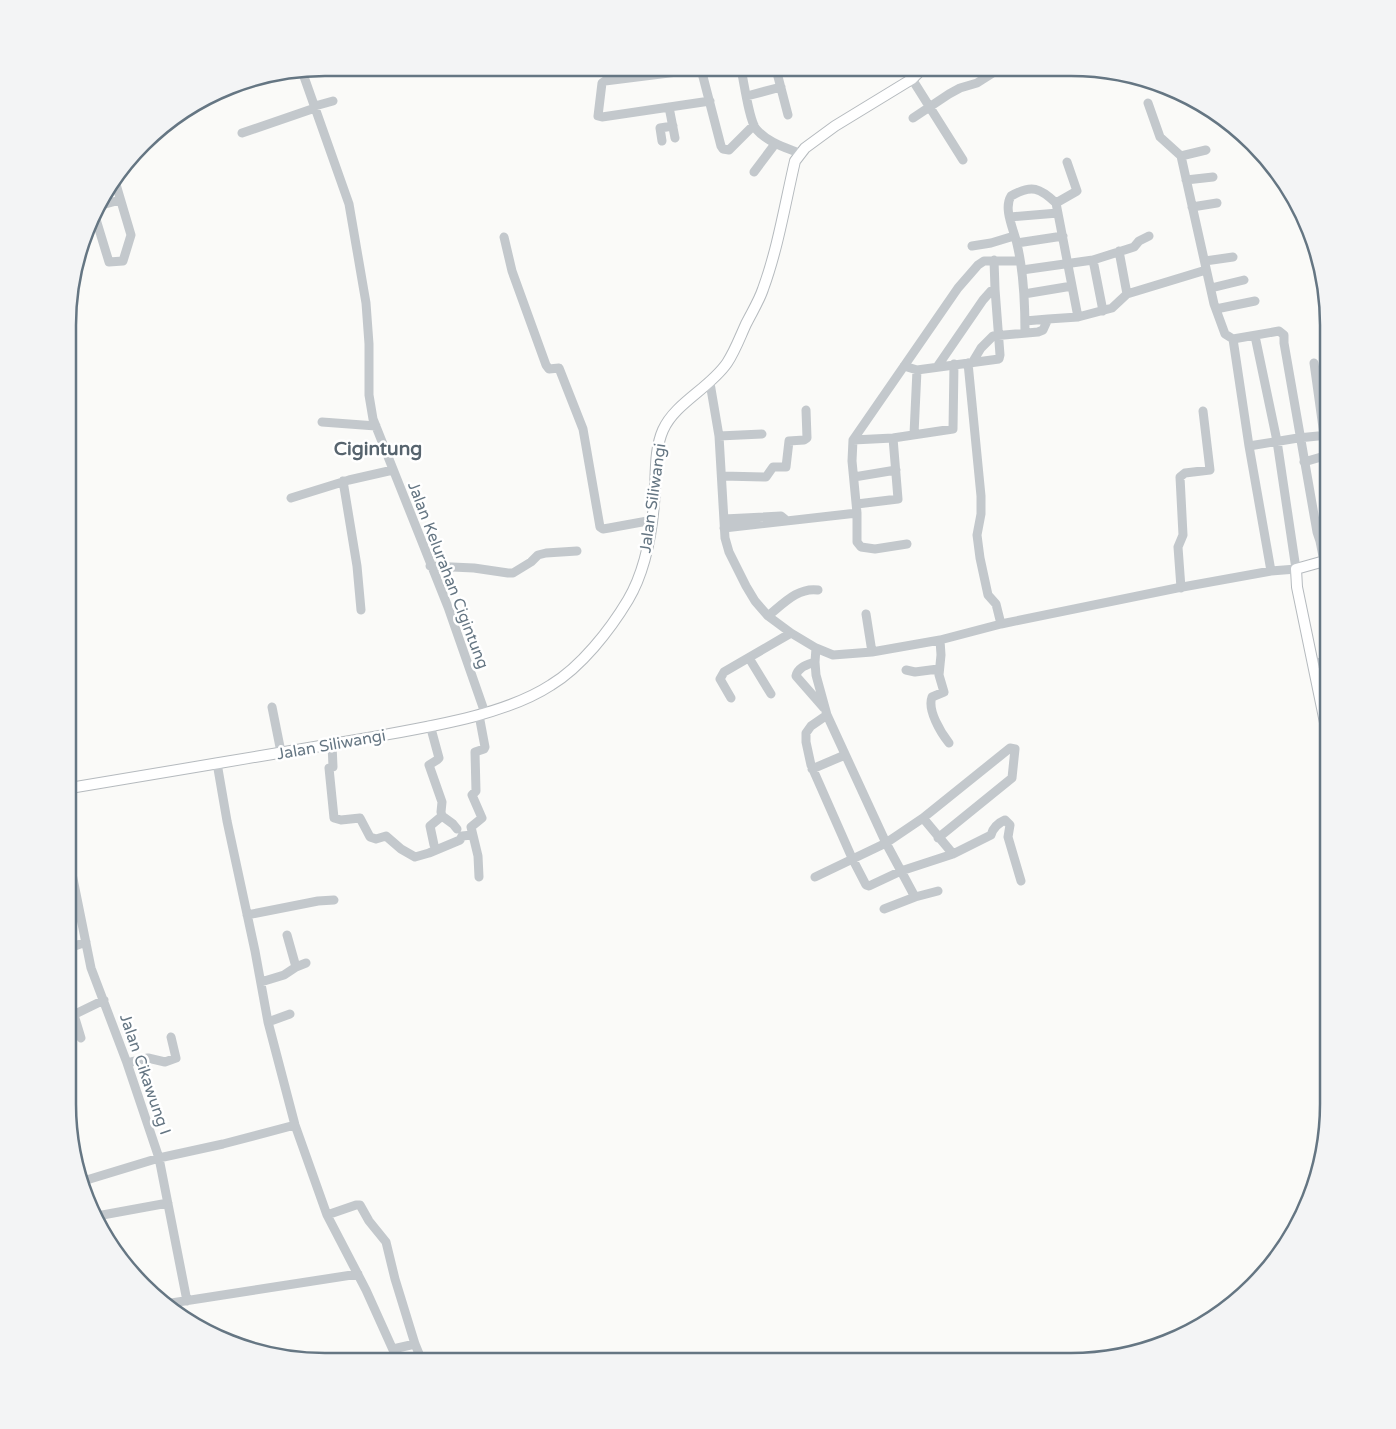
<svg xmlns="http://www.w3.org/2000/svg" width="1396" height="1429" font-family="'Varela Round',sans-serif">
  <rect width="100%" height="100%" fill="#fafaf8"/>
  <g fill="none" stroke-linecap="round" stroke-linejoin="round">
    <g stroke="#b5babe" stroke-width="12">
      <path id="major" d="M 1328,560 L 1296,569 L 1297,587 L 1328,737
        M 70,788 C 167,771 265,756 362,739 C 420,728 502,717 551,685 C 581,667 610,630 628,600 C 647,568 653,527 655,490 C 656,470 655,448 663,430 C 675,403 710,388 727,363 C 735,351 740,337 746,324 C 752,312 759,301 763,289 C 778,248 785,204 795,161 L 805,148 L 835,126 L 912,79 L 922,69"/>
    </g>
    <path stroke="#c3c8cc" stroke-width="9" d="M 741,69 C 744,82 749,120 756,129 C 767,142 784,147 799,153
      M 776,69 L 788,115
      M 302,71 L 349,204 L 366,303 L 369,344 L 369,395 L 373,419 L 448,607 L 485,713
      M 912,79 L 963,160
      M 747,96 L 781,87
      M 710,101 L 602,117 L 598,116 L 602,83 L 605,81 L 701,69 L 721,146 L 723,149 L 729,150 L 754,125
      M 1148,103 L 1160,137 L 1181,156 L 1214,304 L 1225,334 L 1233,339 L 1249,446 L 1271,571
      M 315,106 L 333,101
      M 669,107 L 675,138
      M 913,118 L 949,94 L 960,88 L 977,83 L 999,69
      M 242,133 L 315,108
      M 662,141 L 660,128 L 673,126
      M 1181,156 L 1206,150
      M 754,172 L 775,144
      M 1186,180 L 1213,177
      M 1056,203 L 1077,191 L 1067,162
      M 98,206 L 120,200
      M 1192,207 L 1217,203
      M 95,216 L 109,262 L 123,261 L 131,235 L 115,181
      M 1010,217 L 1058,213
      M 504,237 L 512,271 L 546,365 L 549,369 L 559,368 L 583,429 L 600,527 L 603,529 L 609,528 L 653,520
      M 1017,243 L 1063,236
      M 972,246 L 991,243 L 1014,236
      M 1119,251 L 1127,294
      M 1093,260 L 1103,311
      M 1205,261 L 1233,257
      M 1022,270 L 1093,260 L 1134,247 L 1139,241 L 1149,236
      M 1211,288 L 1244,280
      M 1024,294 L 1072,286
      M 1216,309 L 1255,301
      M 1025,321 L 1048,319
      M 1025,333 C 1025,303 1024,273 1017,244 C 1014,230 1003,209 1011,196 C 1032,184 1040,188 1056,203 L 1078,317
      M 1233,339 L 1279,331 L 1284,335 L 1284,343 L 1317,532 L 1320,541 L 1324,561
      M 968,363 L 981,496 L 981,514 L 977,535 L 980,558 L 988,595 L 996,604 L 1001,624
      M 972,363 L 981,348 L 993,336 L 1038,332 L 1043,330 L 1048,319 L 1078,317 L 1112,308 L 1127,294 L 1206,270
      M 1314,363 L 1324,435 L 1328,449
      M 904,366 L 917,370 L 999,359 L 1000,355 L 995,289
      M 937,367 L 983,300 L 991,291 L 995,289 L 994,260
      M 710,383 L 719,436 L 725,538 L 729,552 L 746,586 L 755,601 L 768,616 L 791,633 L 816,648 L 833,655 L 872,652 L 940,640 L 1001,624 L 1177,588 L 1271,571 L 1296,569 L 1277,441 L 1255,336
      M 322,422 L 376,426
      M 914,434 L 917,370
      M 719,436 L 762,434
      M 853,440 L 893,438 L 953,429 L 954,364
      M 1249,446 L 1298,438 L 1328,435
      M 1304,462 L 1328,455
      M 722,476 L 766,477 L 773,467 L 786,467 L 789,441 L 804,440 L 807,438 L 806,410
      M 854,477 L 896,470
      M 343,481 L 357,566 L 361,610
      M 291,498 L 349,480 L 393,470
      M 857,504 L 898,499 L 893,438
      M 857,513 L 857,542 L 861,547 L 875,549 L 907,544
      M 724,519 L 781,516 L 787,521
      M 724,528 L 857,513 L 852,461 L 853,440 L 958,288 L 978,265 L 984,261 L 1020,261
      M 430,566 L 474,568 L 508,573 L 513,573 L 531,562 L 538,555 L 546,553 L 577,551
      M 1181,588 L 1178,547 L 1183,535 L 1180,477 L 1185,473 L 1210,470 L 1203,411
      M 866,614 L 872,652
      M 768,616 C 783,604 798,587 818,590
      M 940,640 L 941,655 L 939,675 L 944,692 L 932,697 C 927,710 941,733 949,743
      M 816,648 L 815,662 L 816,675 L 827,715 L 886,843 L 915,897
      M 749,658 L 771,694
      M 815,662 C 807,665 798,667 796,676 L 824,708
      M 1313,664 L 1328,660
      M 906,670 L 915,672 L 938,669
      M 731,698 L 720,679 L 724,672 L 791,633
      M 272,707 L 281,752
      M 479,715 L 485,747 L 484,749 L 475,752 L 476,791 L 472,795 L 482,818 L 471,827 L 478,856 L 479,877
      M 827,715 L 811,726 L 806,733 L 806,742 L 811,765 L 852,858 L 866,885 L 869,886 L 901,871 L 953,854 L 991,835 C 993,828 998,823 1005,820 L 1010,825 L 1008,837 L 1021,881
      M 430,725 L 439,758 L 437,760 L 429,765 L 442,802 L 441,812 L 442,816 L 453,824 L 457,829
      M 332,744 L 333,767 L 329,768 L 334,818 L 341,820 L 360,818 L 370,837 L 376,839 L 386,836 L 401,849 L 415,857 L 429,853 L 460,840 L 462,836 L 472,835
      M 217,763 L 227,821 L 255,951 L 268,1022 L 295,1125 L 327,1215 L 366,1290 L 398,1361
      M 812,769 L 845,755
      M 923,818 L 953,854
      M 434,845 L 430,826 L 442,816
      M 69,859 L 91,968 L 127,1063 L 159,1158 L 187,1301
      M 815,877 L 886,843 L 923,818 L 1010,748 L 1015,749 L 1012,778 L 938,838
      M 884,909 L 915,897 L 938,891
      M 247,915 L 318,901 L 334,900
      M 287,935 L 296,967 L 306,963
      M 69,948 L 86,942
      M 261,982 L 284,975 L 296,967
      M 74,1015 L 81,1038
      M 69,1017 L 104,1000
      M 268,1022 L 290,1014
      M 127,1063 L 148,1058 L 165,1062 L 176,1058 L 171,1037
      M 80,1182 L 159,1158 L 223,1144 L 295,1125
      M 327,1215 L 356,1205 L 360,1205 L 369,1221 L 386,1242 L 395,1279 L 415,1344 L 422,1361
      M 97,1216 L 168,1203
      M 165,1304 L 358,1274
      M 393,1349 L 415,1344"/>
    <use href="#major" stroke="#fff" stroke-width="10"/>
  </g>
  <g text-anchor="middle" stroke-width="5" stroke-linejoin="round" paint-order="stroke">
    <g font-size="16" fill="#657683" stroke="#fff">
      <text transform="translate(652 498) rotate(-82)" y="6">Jalan Siliwangi</text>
      <text transform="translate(449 575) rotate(69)" y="6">Jalan Kelurahan Cigintung</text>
      <text transform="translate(331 744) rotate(-10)" y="6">Jalan Siliwangi</text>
      <text transform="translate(146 1074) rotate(71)" y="6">Jalan Cikawung I</text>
    </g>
    <g font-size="19" font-weight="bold" fill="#57646e" stroke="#fff">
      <text x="378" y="455">Cigintung</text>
    </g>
  </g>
  <path d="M0 0H1396V1429H0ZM325 76H1071A249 249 0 0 1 1320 325V1104A249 249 0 0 1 1071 1353H325A249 249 0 0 1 76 1104V325A249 249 0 0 1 325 76Z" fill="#f3f4f5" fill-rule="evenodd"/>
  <path fill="none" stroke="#657683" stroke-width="2.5" d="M325 76H1071A249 249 0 0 1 1320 325V1104A249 249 0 0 1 1071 1353H325A249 249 0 0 1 76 1104V325A249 249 0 0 1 325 76Z"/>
</svg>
